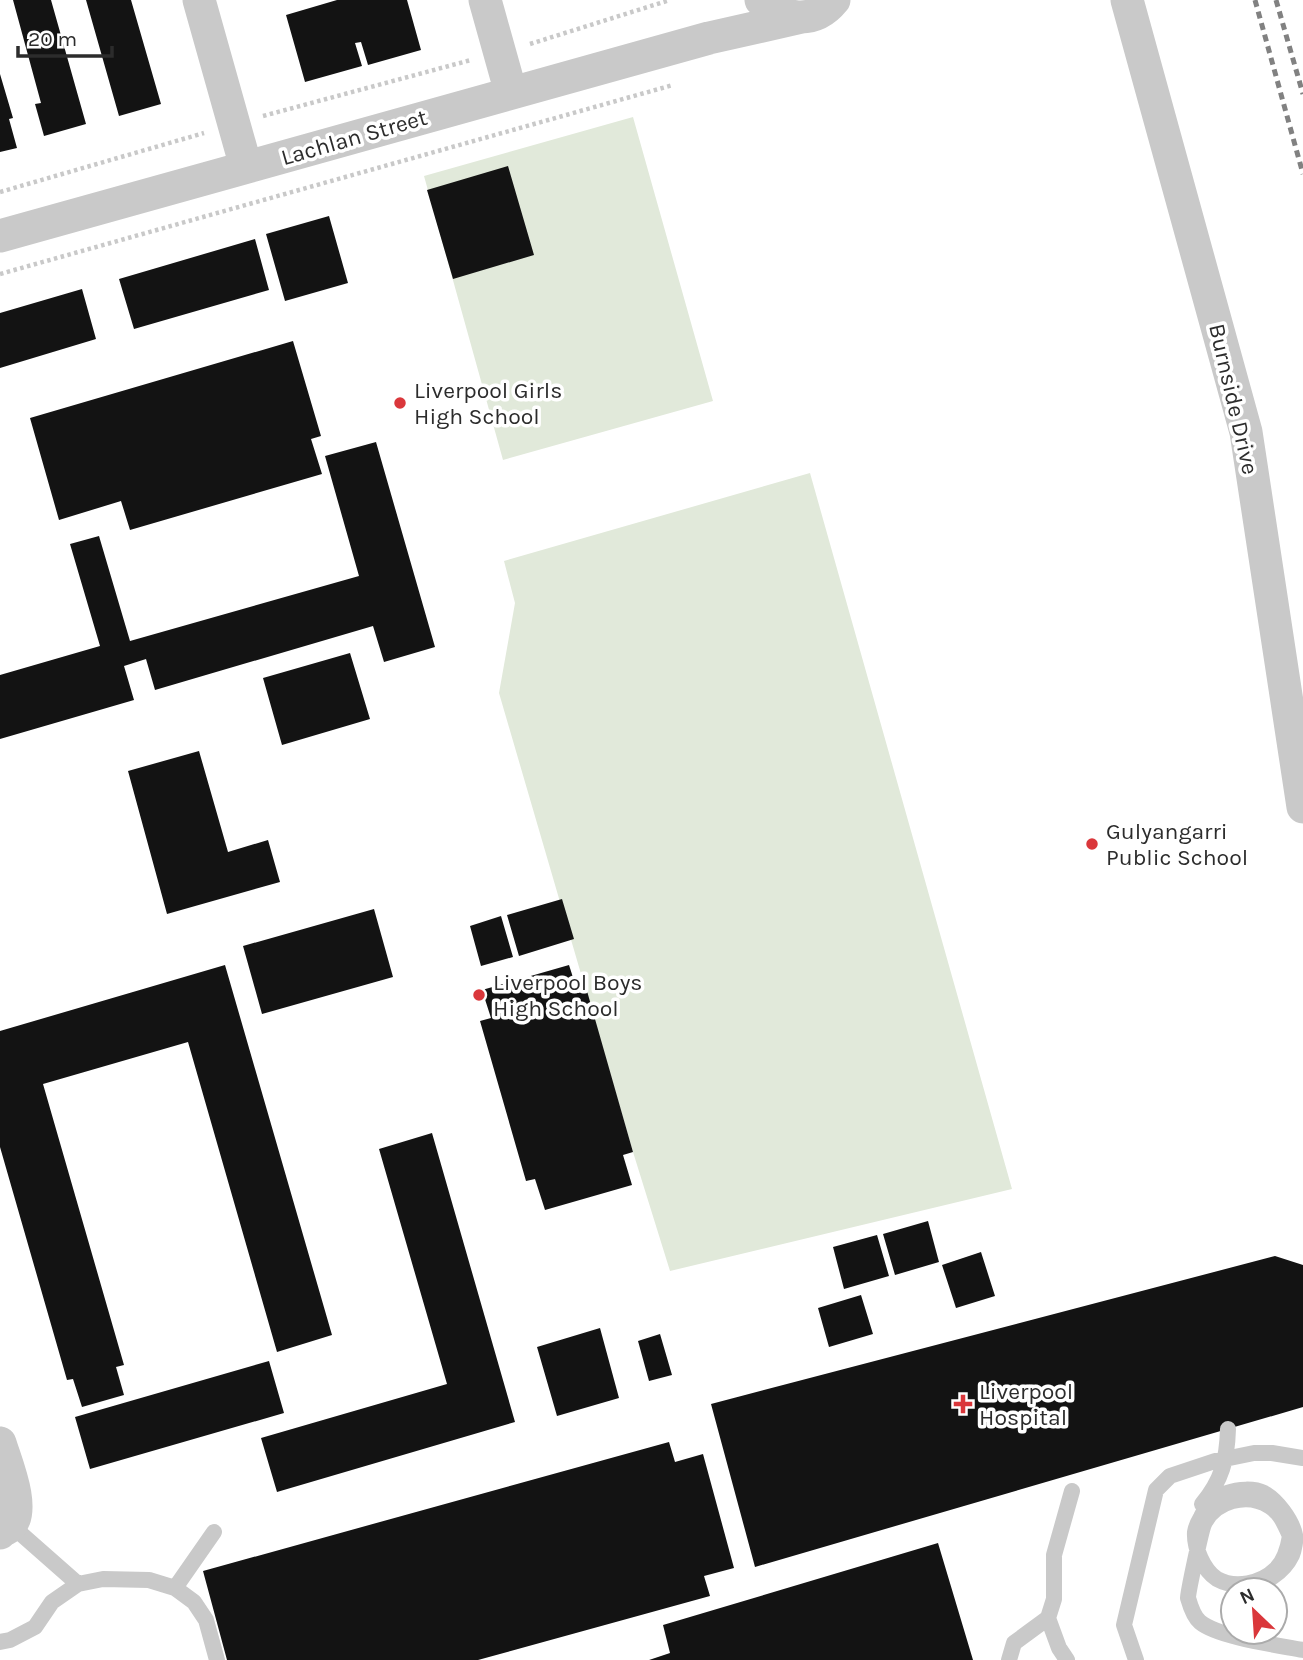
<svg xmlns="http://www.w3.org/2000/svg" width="1303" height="1660" font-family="Karla,sans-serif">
  <rect width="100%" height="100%" fill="#fff"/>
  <path fill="#e1e9da" d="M 633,117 L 713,401 L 503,460 L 424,176 Z
    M 810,473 L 1012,1189 L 670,1271 L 633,1152 L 499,693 L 515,603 L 504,561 Z"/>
  <path fill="#131313" d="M 13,0 L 51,0 L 86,124 L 44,136 L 35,104 L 41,103 Z
    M 86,0 L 131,0 L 161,104 L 119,116 Z
    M 337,0 L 407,0 L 421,50 L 368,65 L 361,42 L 355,43 L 362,66 L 305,82 L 286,15 Z
    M 0,74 L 13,118 L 9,119 L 17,148 L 0,152 Z
    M 508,166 L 534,255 L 453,279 L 427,190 Z
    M 329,216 L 348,283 L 285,301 L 266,234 Z
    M 255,239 L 269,290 L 134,329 L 119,279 Z
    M 82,289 L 96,339 L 0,368 L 0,313 Z
    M 293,341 L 321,436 L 311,439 L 322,474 L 130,530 L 121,501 L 59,520 L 30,418 Z
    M 376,442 L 435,647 L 384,662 L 373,626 L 155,690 L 146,659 L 124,666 L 134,700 L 0,739 L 0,675 L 100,646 L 70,544 L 99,536 L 130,641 L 359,576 L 325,456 Z
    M 350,653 L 370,719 L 282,745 L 263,678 Z
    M 199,751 L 228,852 L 268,840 L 280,882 L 167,914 L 128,771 Z
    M 562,899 L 574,939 L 519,956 L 507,915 Z
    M 374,909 L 393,977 L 262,1014 L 243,946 Z
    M 501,916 L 513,957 L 481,966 L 470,926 Z
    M 225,965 L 332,1335 L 277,1352 L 188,1042 L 43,1084 L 124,1365 L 116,1367 L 124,1395 L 82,1407 L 73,1379 L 67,1380 L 0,1147 L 0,1031 Z
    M 569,965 L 578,993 L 587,991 L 633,1152 L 623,1155 L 632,1185 L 545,1210 L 535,1179 L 526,1181 L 480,1021 L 491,1018 L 482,990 Z
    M 432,1133 L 515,1422 L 277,1492 L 261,1438 L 447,1384 L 379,1149 Z
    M 928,1221 L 939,1262 L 895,1275 L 883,1234 Z
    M 877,1235 L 889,1276 L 844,1289 L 833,1247 Z
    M 981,1252 L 995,1296 L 956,1308 L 942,1265 Z
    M 1275,1256 L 1303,1265 L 1303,1407 L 755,1567 L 711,1404 Z
    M 861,1295 L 873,1334 L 829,1347 L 818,1308 Z
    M 600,1328 L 619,1398 L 557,1416 L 537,1347 Z
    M 660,1334 L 672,1375 L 649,1381 L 638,1341 Z
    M 269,1361 L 284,1413 L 90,1469 L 75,1417 Z
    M 669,1442 L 675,1462 L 703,1454 L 734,1568 L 704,1576 L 710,1596 L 478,1660 L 227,1660 L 203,1571 Z
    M 938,1543 L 973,1660 L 649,1660 L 670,1653 L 663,1625 Z"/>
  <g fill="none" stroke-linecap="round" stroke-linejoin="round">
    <path stroke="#c9c9c9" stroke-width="4.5" stroke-dasharray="3.5 3.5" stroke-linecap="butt" d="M 530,44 L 670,0
      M 263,116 L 471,60
      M 0,192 L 204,133
      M 0,274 L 673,85"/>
    <path stroke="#c9c9c9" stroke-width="16" d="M 1202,1504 C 1222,1480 1227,1460 1228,1429
      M 11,1525 L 78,1584
      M 175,1588 L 214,1532
      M 1247,1590 C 1264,1583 1283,1574 1292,1555 C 1294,1550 1296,1540 1295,1535 C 1292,1520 1277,1500 1264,1493 C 1254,1488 1238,1489 1227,1493 C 1216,1497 1206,1506 1201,1517 C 1198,1522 1196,1526 1195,1532 C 1194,1547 1203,1570 1217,1579 C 1235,1589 1261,1584 1276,1569 C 1285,1560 1288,1548 1290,1536 C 1285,1525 1280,1512 1269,1506 C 1247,1492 1215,1501 1204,1524 C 1201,1531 1188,1592 1188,1598 C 1190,1605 1194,1617 1200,1622 C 1218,1637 1277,1645 1303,1650
      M 0,1642 L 10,1640 L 35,1627 L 52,1602 L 78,1584 L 103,1579 L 149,1580 L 175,1588 L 194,1602 L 206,1620 L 217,1660
      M 1009,1660 L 1014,1643 L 1048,1618
      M 1067,1660 L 1059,1648 L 1048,1618 L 1054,1599 L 1054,1555 L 1072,1491
      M 1136,1660 L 1124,1625 L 1156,1490 L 1170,1476 L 1215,1461 L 1254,1453 L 1272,1453 L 1303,1458"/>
    <path stroke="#c9c9c9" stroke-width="33" d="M 199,0 L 246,167
      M 485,0 L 511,93
      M 761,0 C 783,19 813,26 834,0
      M 1127,0 L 1246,432 L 1303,807
      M 0,236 L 709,38 L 802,17
      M 0,1443 C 6,1463 26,1509 10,1526 C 7,1529 3,1530 0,1533"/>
    <path stroke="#818181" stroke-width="5" stroke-dasharray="7 5" stroke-linecap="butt" d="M 1255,0 L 1303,174
      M 1276,0 L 1303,94"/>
  </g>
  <g fill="#da373b" stroke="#fff" stroke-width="2.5">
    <circle cx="400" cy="403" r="7"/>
    <circle cx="1092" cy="844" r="7"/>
    <circle cx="479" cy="995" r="7"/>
    <path d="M959.5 1393.5h7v7h7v7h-7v7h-7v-7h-7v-7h7z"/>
  </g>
  <g text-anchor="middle" stroke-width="7" stroke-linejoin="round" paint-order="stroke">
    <g font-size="23" fill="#2c2c2c" stroke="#fff">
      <text transform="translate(354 137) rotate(-16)" y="8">Lachlan Street</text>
      <text transform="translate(1234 399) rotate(77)" y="8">Burnside Drive</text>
    </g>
    <g font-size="23" fill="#2c2c2c" stroke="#fff" text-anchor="start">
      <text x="414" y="398">Liverpool Girls<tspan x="414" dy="26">High School</tspan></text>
      <text x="1106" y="839">Gulyangarri<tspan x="1106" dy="26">Public School</tspan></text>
      <text x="493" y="990">Liverpool Boys<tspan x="493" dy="26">High School</tspan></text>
      <text x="979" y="1399">Liverpool<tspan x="979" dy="26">Hospital</tspan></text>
    </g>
  </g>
  <g transform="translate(1254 1611) rotate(335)"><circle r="33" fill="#ffffff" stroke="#ababab" stroke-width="2"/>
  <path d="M0-5L12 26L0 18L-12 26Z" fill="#da373b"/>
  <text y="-10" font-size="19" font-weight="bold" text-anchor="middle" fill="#2c2c2c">N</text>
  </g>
  <path d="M18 46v10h94v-10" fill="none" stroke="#2c2c2c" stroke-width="3.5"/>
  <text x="28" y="46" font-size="21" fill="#2c2c2c" stroke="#ffffff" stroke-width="5" paint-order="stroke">20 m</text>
</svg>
